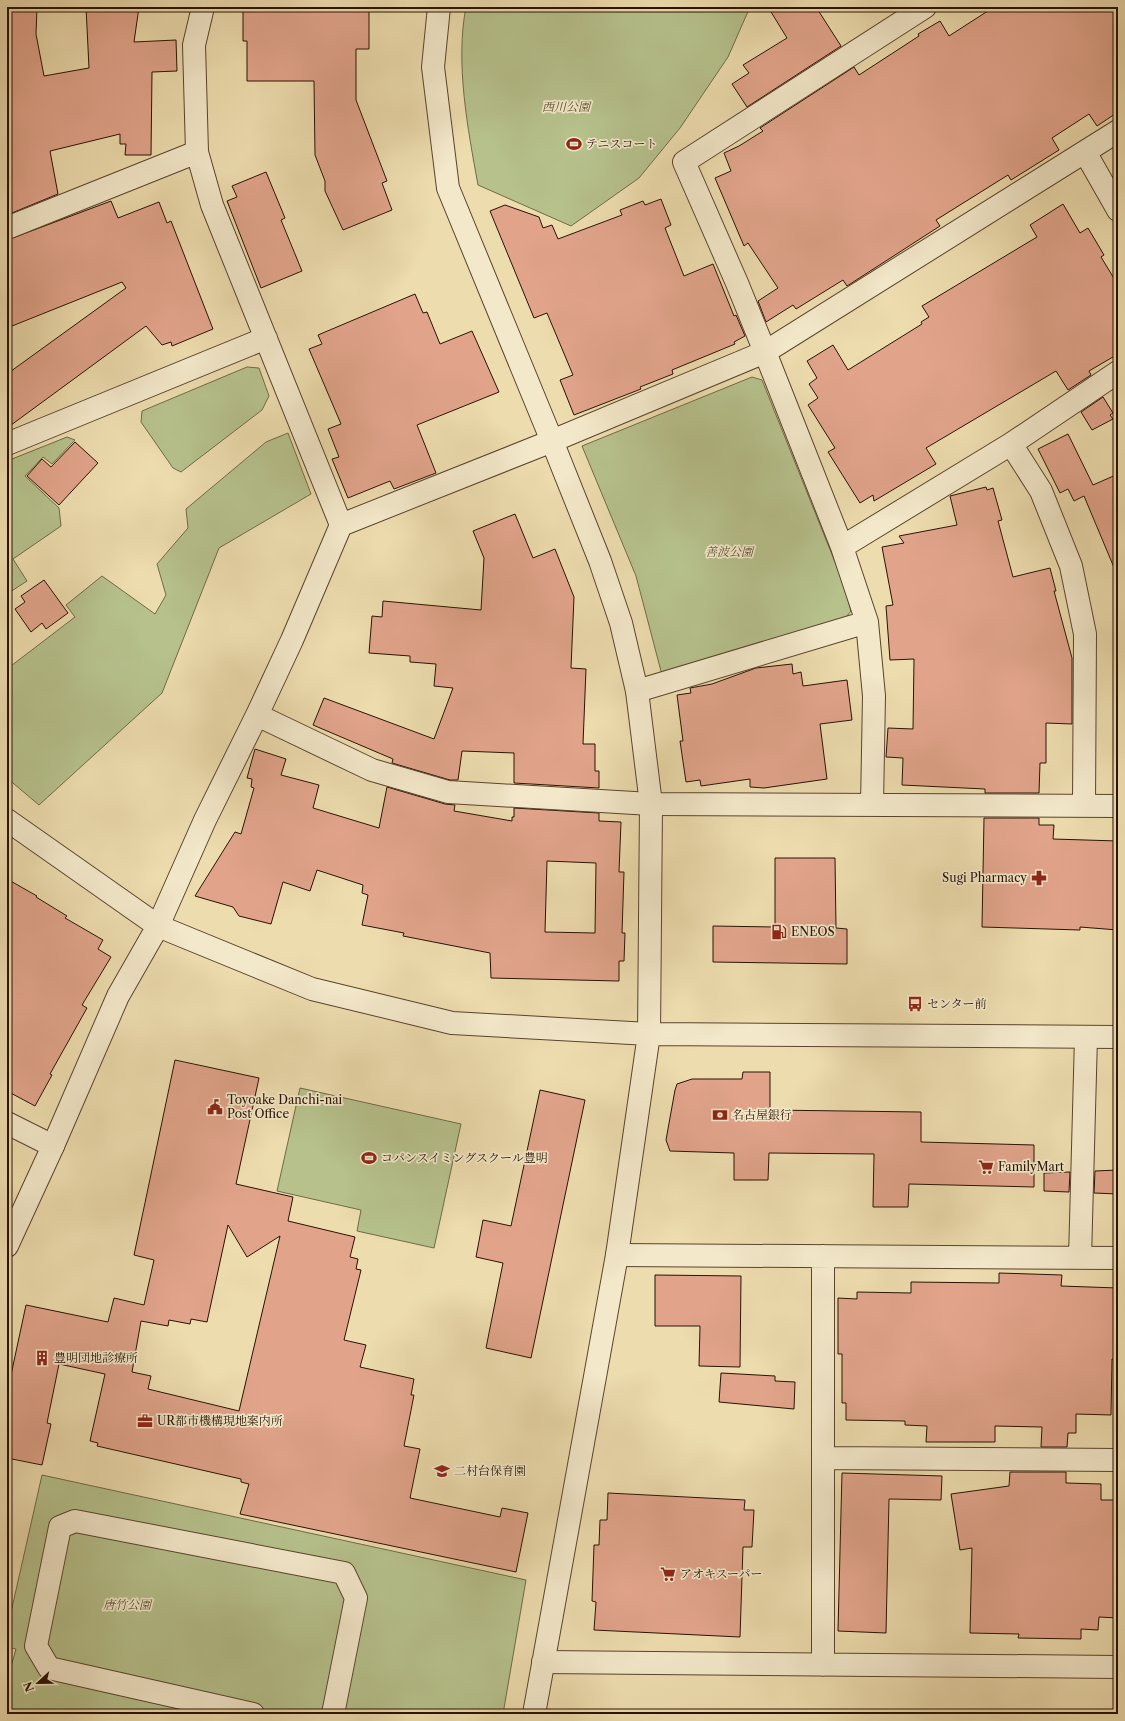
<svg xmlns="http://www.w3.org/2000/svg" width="1125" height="1721" font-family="'Libre Caslon Text','Noto Serif JP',serif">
  <rect width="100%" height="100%" fill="#eddcae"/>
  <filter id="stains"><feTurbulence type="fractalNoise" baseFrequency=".005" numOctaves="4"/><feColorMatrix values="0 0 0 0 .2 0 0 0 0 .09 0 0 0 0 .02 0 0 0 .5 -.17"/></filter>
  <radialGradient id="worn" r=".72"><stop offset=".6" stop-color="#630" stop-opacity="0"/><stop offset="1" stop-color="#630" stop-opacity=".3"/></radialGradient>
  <path fill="#b6c18c" stroke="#706a47" d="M 466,7 L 750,7 L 728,57 L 680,128 L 639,178 L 571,226 L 478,185 C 468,130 455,63 466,7 Z
    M 247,367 L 259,368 L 269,396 L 262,410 L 181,472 L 173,468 L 141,422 L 142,411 Z
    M 752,377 L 762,380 L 843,582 L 851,611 L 843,621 L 662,675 L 636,576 L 582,446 Z
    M 288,433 L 311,494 L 219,548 L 162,693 L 39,805 L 7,778 L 7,669 L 75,617 L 66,605 L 102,576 L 155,614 L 166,595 L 157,564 L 188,528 L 186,509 L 266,442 Z
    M 67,437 L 75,440 L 52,464 L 43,457 L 25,476 L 59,508 L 61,526 L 13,559 L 27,581 L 7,594 L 7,461 Z
    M 300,1088 L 461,1124 L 434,1248 L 357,1231 L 361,1210 L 277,1191 Z
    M 42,1475 L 526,1580 L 503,1714 L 7,1714 L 7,1681 L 16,1649 L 7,1647 L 7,1630 Z"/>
  <path fill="#e1a48b" stroke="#291202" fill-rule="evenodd" d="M 7,7 L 37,7 L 36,34 L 44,76 L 89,68 L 86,7 L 139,7 L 134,42 L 176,40 L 177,71 L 152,72 L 151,155 L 125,155 L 126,144 L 120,144 L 120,134 L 50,151 L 58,194 L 7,215 Z
    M 243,7 L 369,7 L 369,49 L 356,49 L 356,100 L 387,181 L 382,183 L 392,210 L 343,230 L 325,191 L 325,181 L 315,155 L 314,81 L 247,81 L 247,41 L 243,41 Z
    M 768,7 L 816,7 L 841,46 L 747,107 L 732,84 L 749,73 L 743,65 L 787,38 Z
    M 994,7 L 1118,7 L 1118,112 L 1097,126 L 1089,114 L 1052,138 L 1059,150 L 1011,180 L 1008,175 L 936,220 L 940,226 L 847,286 L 843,280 L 796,309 L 793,305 L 766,322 L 758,301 L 778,288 L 748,243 L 744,246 L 715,178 L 731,171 L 724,153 L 739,146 L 763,131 L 760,128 L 854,67 L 859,75 L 919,36 L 918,34 L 940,21 L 949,36 Z
    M 266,172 L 285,218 L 281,220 L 302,271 L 261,288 L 227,201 L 237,197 L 232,186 Z
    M 661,199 L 671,225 L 665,228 L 684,276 L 713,264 L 734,316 L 736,315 L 745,336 L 734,342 L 735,344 L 672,370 L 673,374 L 640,387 L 641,389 L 574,415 L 560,380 L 573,375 L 547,313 L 534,318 L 490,211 L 505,205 L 539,217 L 543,228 L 552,225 L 558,239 L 622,215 L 620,210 L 643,201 L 645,205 Z
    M 111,201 L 118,218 L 159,202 L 167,223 L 171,221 L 213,329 L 172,346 L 171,342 L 162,345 L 146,326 L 7,428 L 7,374 L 126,288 L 122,282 L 7,328 L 7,240 Z
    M 1063,204 L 1080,233 L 1088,228 L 1104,255 L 1101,257 L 1118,285 L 1118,354 L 1089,371 L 1091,375 L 1068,390 L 1056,371 L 926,448 L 936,464 L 874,501 L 873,495 L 860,503 L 828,452 L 835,448 L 808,405 L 818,398 L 809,384 L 817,378 L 807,361 L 833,345 L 848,370 L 922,324 L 921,322 L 929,317 L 922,306 L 1037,237 L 1030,225 Z
    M 415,294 L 423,313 L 427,312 L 440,344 L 472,331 L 499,392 L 417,425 L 436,473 L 394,489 L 390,481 L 348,498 L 332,459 L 339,457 L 328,429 L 341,424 L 309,349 L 322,344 L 318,335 Z
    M 1103,397 L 1113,413 L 1110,415 L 1113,419 L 1092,430 L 1081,412 Z
    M 1068,434 L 1093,485 L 1118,474 L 1118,577 L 1084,496 L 1074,501 L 1068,489 L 1060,493 L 1038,449 Z
    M 75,442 L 98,463 L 59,505 L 27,476 L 42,459 L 51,467 Z
    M 986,487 L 987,490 L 993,488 L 1002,520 L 998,521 L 1013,577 L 1050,568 L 1056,591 L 1054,591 L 1072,658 L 1072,724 L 1046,723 L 1046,763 L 1040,763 L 1039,793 L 985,793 L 985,789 L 902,785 L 903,758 L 886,757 L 888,728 L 913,729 L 914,659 L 890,660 L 886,606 L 893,605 L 882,547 L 904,543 L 899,536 L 957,525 L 950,496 Z
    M 515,514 L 533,558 L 555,549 L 574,597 L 571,668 L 586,669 L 583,744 L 595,744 L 595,771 L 599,771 L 599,788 L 514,783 L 514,753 L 462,751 L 458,780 L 450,780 L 392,763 L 393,759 L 313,725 L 324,698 L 434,739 L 453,688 L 434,686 L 436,664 L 410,662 L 410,656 L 369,653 L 372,616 L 382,617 L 383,601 L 481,610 L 484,558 L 473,531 Z
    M 44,580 L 68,613 L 46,629 L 42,623 L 31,632 L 15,609 L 25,602 L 21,596 Z
    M 792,664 L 793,674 L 801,672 L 803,686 L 847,680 L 852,720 L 820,724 L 827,779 L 764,788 L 750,787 L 750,779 L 701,786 L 700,780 L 686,782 L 680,741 L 683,741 L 677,695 L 691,693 L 690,688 L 712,684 L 756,668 Z
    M 255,749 L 286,759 L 281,775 L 319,785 L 313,808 L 379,828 L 387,787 L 445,804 L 455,805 L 454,811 L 512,821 L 512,817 L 514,817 L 514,808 L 599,813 L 599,821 L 621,822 L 619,872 L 624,872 L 622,933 L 625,933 L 624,961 L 619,961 L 619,981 L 491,978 L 490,953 L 403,936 L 404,933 L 362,925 L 368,895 L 362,893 L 363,885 L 317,870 L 310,891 L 283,882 L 271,924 L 239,916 L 233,907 L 195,896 L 235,832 L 241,834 L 254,788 L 251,787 L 252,779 L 247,778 ZM 547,861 L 596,863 L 595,933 L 545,932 Z
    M 984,818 L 1039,818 L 1039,825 L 1054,825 L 1053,839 L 1118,841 L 1118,930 L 1080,927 L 1080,930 L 982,927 Z
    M 775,858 L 835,858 L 836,928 L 847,929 L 847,964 L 713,962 L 713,926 L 775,927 Z
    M 7,879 L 37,896 L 36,897 L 67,916 L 65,918 L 103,940 L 98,949 L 111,957 L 82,1005 L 87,1008 L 50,1074 L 52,1075 L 35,1106 L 7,1091 Z
    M 175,1060 L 259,1078 L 236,1184 L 293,1197 L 288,1221 L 355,1237 L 350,1257 L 358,1259 L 356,1269 L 361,1270 L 344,1340 L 366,1345 L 360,1367 L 414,1379 L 411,1395 L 414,1395 L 404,1446 L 420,1449 L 410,1498 L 500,1517 L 502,1508 L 528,1513 L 516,1572 L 240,1514 L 249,1484 L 241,1482 L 241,1479 L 97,1446 L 98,1443 L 90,1441 L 105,1374 L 59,1364 L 47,1423 L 51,1424 L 42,1465 L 7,1458 L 7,1374 L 11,1375 L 26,1305 L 108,1322 L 114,1298 L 144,1305 L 154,1260 L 134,1255 ZM 228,1225 L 247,1257 L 280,1236 L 239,1411 L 148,1389 L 151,1376 L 132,1372 L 141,1321 L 168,1326 L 169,1320 L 190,1324 L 191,1319 L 207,1322 Z
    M 743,1072 L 770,1072 L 770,1110 L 921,1112 L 921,1142 L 1034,1145 L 1034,1187 L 909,1184 L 908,1207 L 873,1207 L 874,1154 L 769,1153 L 768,1180 L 734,1180 L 734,1153 L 670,1151 L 666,1140 L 675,1090 L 677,1084 L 692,1079 L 742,1079 Z
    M 540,1090 L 585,1100 L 531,1358 L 486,1348 L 503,1263 L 476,1257 L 483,1220 L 511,1226 Z
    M 1118,1170 L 1118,1194 L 1094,1193 L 1095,1171 Z
    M 1070,1172 L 1069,1192 L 1044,1191 L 1044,1173 Z
    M 999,1273 L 1062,1275 L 1061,1286 L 1118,1288 L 1118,1359 L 1112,1359 L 1111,1415 L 1076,1414 L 1076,1433 L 1068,1433 L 1067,1447 L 1041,1447 L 1042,1427 L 995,1426 L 995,1442 L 926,1442 L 927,1426 L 905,1425 L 905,1421 L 846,1420 L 846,1403 L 842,1403 L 842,1354 L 838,1354 L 838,1298 L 857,1299 L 857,1292 L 911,1293 L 911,1282 L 999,1283 Z
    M 655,1275 L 741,1276 L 740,1367 L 699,1366 L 700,1326 L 655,1326 Z
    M 721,1373 L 775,1376 L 775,1381 L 795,1382 L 794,1409 L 719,1402 Z
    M 1010,1472 L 1066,1472 L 1066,1483 L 1101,1484 L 1101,1500 L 1118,1500 L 1118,1618 L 1099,1617 L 1098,1630 L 1081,1629 L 1081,1639 L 1018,1638 L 1019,1634 L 970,1633 L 972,1548 L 960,1550 L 951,1494 L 1009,1486 Z
    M 842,1473 L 942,1476 L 941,1500 L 889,1499 L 886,1633 L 838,1631 Z
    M 608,1493 L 745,1500 L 744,1510 L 754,1510 L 752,1547 L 743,1547 L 740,1637 L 594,1630 L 596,1602 L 592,1601 L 594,1545 L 599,1545 L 600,1520 L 607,1520 Z"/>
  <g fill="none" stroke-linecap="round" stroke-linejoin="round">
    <g stroke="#5a442d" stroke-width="24">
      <path id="pedestrian" d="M 253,1714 L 49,1668 L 36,1646 L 60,1527 L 75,1521 L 344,1573 L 356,1598 L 333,1714"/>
    </g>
    <g stroke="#5a442d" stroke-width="24">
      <path id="minor" d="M 203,7 L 194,45 L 197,152 L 212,205 L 341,525
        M 1085,152 L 1118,210
        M 7,228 L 197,152
        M 7,444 L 266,338
        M 1011,444 L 1041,491 L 1071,566 L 1085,634 L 1084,806
        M 842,547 L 1011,444 L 1118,372
        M 637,691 L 867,622
        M 257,715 L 372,770 L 448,792 L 651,804 L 1118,806
        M 872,805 L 874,696 L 867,622 L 842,547 L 765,352 L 737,283 L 684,162 L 925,7
        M 158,926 L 205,820 L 257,715 L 292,640 L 341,525 L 552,441 L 765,352 L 1118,131
        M 7,1123 L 53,1146
        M 617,1255 L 1118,1258
        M 1080,1258 L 1086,1037
        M 823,1458 L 1118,1460
        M 543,1662 L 1118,1667
        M 823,1665 L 823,1256"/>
    </g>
    <g stroke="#5a442d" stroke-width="24">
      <path id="tertiary" d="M 439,7 L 433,67 L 448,188 L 552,441 L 600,561 L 621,623 L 637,691 L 651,804 L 649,1034 L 617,1255 L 534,1714
        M 7,820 L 158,926 L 312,989 L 452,1023 L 649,1034 L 1118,1037
        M 7,1246 L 53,1146 L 118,996 L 158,926"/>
    </g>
    <use href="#pedestrian" stroke="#f3e8ca" stroke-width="22"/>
    <use href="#minor" stroke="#f3e8ca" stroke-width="22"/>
    <use href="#tertiary" stroke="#f3e8ca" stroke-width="22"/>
  </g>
  <defs>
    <g id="stadium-bare" transform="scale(1.2)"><path d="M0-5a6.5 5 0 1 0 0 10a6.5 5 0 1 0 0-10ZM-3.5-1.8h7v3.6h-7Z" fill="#8f2418" stroke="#f3e8ca" stroke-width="2.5" paint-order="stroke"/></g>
    <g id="pharmacy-bare" transform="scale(1.2)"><path d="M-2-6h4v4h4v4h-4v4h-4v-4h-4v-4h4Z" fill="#8f2418" stroke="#f3e8ca" stroke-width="2.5" paint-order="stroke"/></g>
    <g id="fuel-bare" transform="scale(1.2)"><path d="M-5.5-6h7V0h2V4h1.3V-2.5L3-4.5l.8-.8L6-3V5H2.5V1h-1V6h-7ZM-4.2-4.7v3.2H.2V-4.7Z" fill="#8f2418" stroke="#f3e8ca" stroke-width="2.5" paint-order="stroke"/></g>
    <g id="bus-bare" transform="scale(1.2)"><path d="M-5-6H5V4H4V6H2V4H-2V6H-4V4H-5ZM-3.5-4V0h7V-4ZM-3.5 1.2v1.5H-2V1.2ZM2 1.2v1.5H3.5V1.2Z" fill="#8f2418" stroke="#f3e8ca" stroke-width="2.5" paint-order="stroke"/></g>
    <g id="civic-bare" transform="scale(1.2)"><path d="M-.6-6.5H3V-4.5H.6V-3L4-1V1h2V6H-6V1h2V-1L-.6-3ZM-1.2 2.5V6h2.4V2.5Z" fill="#8f2418" stroke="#f3e8ca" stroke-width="2.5" paint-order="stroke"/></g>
    <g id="bank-bare" transform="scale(1.2)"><path d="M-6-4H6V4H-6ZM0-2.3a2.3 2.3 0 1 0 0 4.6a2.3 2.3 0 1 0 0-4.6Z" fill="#8f2418" stroke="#f3e8ca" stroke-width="2.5" paint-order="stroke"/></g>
    <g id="supermarket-bare" transform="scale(1.2)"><path d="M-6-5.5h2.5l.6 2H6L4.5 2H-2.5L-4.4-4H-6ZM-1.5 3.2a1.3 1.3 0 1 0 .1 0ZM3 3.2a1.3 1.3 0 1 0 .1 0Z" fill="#8f2418" stroke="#f3e8ca" stroke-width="2.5" paint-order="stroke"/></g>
    <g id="building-bare" transform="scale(1.2)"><path d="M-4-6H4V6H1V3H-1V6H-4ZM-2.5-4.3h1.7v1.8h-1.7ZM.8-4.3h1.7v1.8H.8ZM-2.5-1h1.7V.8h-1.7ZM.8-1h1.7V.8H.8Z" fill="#8f2418" stroke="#f3e8ca" stroke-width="2.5" paint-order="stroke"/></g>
    <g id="office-bare" transform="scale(1.2)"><path d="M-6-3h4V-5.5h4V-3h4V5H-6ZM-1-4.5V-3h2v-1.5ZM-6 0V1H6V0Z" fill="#8f2418" stroke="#f3e8ca" stroke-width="2.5" paint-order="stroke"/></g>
    <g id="school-bare" transform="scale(1.2)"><path d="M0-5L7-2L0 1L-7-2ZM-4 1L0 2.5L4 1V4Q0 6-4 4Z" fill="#8f2418" stroke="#f3e8ca" stroke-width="2.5" paint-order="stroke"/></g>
  </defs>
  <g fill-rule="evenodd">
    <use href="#stadium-bare" x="574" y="144"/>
    <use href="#pharmacy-bare" x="1039" y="878"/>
    <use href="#fuel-bare" x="779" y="932"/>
    <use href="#bus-bare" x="915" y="1004"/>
    <use href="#civic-bare" x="215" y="1107"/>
    <use href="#bank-bare" x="720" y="1115"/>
    <use href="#stadium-bare" x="369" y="1158"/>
    <use href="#supermarket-bare" x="986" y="1167"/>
    <use href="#building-bare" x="42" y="1358"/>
    <use href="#office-bare" x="145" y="1421"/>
    <use href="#school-bare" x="442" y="1471"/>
    <use href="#supermarket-bare" x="668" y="1574"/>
  </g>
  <g text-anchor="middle" stroke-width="3.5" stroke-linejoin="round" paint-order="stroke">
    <g font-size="12" font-style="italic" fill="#5a4f32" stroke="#f3e8ca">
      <text x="566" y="111">西川公園</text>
      <text x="729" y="556">善波公園</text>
      <text x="127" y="1609">唐竹公園</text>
    </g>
    <g font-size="12" fill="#291202" stroke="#f3e8ca" text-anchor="start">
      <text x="586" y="148">テニスコート</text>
      <text x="1027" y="882" text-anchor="end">Sugi Pharmacy</text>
      <text x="791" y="936">ENEOS</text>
      <text x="927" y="1008">センター前</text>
      <text x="227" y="1104">Toyoake Danchi-nai<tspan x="227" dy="14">Post Office</tspan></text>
      <text x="732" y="1119">名古屋銀行</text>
      <text x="381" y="1162">コパンスイミングスクール豊明</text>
      <text x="998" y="1171">FamilyMart</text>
      <text x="54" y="1362">豊明団地診療所</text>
      <text x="157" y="1425">UR都市機構現地案内所</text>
      <text x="454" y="1475">二村台保育園</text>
      <text x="680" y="1578">アオキスーパー</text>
    </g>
  </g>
  <rect width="1125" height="1721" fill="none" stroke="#eddcae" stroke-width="24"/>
  <rect x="8" y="8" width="1109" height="1705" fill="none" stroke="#291202" stroke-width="2"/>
  <rect x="12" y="12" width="1101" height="1697" fill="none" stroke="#291202"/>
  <g transform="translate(38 1683) rotate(248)" stroke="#f3e8ca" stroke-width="3" paint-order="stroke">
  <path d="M0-3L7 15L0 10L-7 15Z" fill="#291202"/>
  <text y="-6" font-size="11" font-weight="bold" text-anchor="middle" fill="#291202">N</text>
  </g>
  <rect width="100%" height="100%" filter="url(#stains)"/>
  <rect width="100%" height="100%" fill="url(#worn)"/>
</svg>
